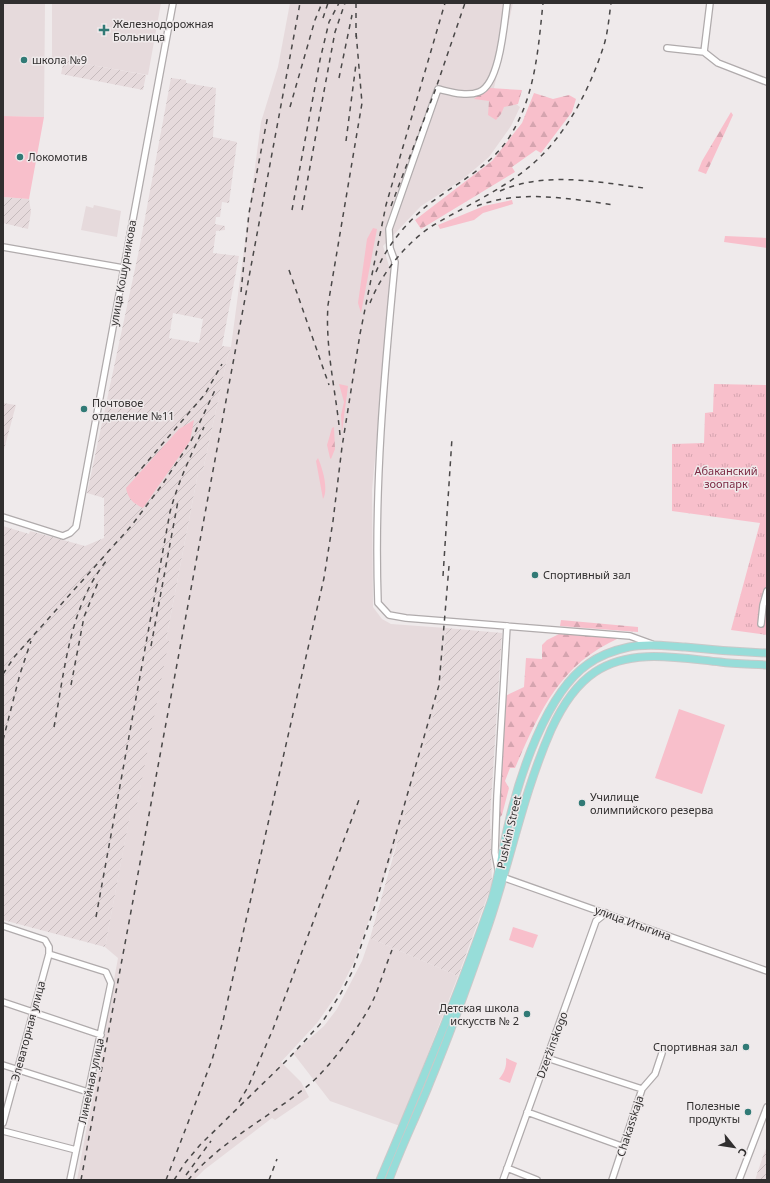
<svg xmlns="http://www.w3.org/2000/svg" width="770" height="1183" font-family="'Noto Sans',sans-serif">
  <defs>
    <pattern id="industrial-furrows" width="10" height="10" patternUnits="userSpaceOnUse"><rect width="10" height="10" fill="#e6dadc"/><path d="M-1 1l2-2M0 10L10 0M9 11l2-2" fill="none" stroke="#c6bbbd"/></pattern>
    <pattern id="forest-firs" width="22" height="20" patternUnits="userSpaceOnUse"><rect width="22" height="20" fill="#f8bfcb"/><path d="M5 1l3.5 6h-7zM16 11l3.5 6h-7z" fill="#d5a4af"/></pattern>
    <pattern id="park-tufts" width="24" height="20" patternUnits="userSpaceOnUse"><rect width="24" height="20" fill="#f8bfcb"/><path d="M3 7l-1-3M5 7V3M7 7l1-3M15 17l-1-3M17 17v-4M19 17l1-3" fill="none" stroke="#d5a4af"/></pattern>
  </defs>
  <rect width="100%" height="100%" fill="#efeaeb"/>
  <path fill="#e6dadc" d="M 3,3 L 45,3 L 44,117 L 3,116 Z
    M 52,3 L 161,3 L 148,75 L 52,58 Z
    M 290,3 L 513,3 L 494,88 L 520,107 L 511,126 L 489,157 L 463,179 L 421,206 L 383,246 L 392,276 L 372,490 L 373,607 L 382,619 L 391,624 L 446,628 L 440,692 L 402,828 L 354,962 L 340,990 L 317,1023 L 281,1062 L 301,1082 L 309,1097 L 275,1120 L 272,1118 L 204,1170 L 194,1180 L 77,1180 L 118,958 L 105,947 L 130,814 L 137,805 L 166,640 L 198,473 L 203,470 L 227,359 L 231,347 L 261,122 L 278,67 Z
    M 94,205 L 121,211 L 117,237 L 81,230 L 86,206 L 93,208 Z
    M 370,938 L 458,976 L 400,1126 L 330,1101 L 293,1053 L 324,1026 L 337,1009 L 362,961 Z"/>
  <path fill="url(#industrial-furrows)" fill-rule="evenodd" d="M 64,60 L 146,75 L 143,90 L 61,74 Z
    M 171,78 L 186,80 L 186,83 L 216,88 L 213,137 L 237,142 L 229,203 L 222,202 L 220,217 L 216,217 L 215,224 L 225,226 L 225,230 L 216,231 L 213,253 L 239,256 L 222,346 L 231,347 L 227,359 L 203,470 L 198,473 L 166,640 L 169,641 L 168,645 L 137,805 L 130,815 L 105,947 L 3,920 L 3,526 L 29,534 L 30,531 L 85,546 L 104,538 L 104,498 L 87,493 L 139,250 ZM 173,313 L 203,319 L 199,343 L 169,338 Z
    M 3,197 L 29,199 L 31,212 L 28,229 L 3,223 Z
    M 3,403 L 16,405 L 3,453 Z
    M 446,628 L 502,633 L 490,817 L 492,884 L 458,976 L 370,938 L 440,692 Z
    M 767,1146 L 767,1180 L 755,1180 L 763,1156 Z"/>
  <path fill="#f8bfcb" d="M 3,116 L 44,117 L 29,199 L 3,197 Z
    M 512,200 L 513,204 L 483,213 L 474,220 L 440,229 L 438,225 L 484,206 Z
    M 373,228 L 377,229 L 361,313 L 358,303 L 367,239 Z
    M 725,236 L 767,238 L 767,248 L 724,242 Z
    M 339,384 L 348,386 L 342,432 L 341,415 L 344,402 Z
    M 194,420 L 190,441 L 143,508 C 133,503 128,499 126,488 L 179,429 Z
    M 318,458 C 322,467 329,489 323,499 L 316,461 Z
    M 679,709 L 725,725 L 702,794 L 655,778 Z
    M 513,927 L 538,935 L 533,948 L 509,940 Z
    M 506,1058 L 517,1063 L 510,1083 L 499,1079 C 504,1073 507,1067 506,1058 Z"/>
  <path fill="url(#forest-firs)" d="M 490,88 L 522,90 L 518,104 L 504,107 L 501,114 L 496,120 L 488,115 L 489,101 L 474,99 L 479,94 L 486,92 Z
    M 534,93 L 553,99 L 569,95 L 576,99 L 572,112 L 541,153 L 536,150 L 512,167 L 515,172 L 421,229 L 415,220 L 492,161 L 522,123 Z
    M 731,112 L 733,115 L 706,174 L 698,171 L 702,161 Z
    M 334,427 L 335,449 L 331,459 L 330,458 L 327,445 L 332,428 Z
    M 561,620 L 638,627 L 638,632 L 560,626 Z
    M 559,634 L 619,638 C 559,665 540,711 515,768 L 510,768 L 505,781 L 509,788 L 502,815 L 500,817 L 498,815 L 505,696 L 524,687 L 526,658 L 542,659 L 542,645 L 547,640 Z"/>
  <path fill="url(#park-tufts)" d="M 714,384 L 767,385 L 767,635 L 731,630 L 760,523 L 672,511 L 672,444 L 704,443 L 705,413 L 713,412 Z"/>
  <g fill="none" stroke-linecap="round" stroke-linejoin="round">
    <g stroke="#b0abac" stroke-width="8">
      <path id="minor" d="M 507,3 C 504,24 500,84 479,92 C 466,97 451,92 438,89 L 389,229 L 390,248 L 395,262 C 384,376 374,488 378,603 L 389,615 L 406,618 L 630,636 L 652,644
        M 667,48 L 704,52 L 718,63 L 767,82
        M 704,52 L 710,3
        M 3,247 L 123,268
        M 3,517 L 63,536 L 70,533 L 76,527 L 173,3
        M 761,624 L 763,605 L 767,591
        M 507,626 L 497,796 L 495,853 L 499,874 L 505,878 L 767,971
        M 3,926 L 45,940 L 49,947 L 49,954 L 3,1123
        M 49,954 L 106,972 L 111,983 L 70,1180
        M 3,1002 L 101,1035
        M 547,1058 L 642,1089
        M 3,1065 L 88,1092
        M 527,1112 L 624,1147
        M 3,1131 L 76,1150
        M 507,1168 L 537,1180
        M 503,1180 L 596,921 L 606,913
        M 612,1180 L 642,1089 L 655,1074 L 662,1053
        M 739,1180 L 767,1107"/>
    </g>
    <g stroke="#c9c9c9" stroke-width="9">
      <path id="major" d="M 380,1180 C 419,1088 458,996 491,902 C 499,877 502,851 508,826 C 519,777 546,693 588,664 C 599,656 615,650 629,647 C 647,643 667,646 685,647 C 712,650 740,652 767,653
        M 389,1180 C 401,1147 417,1115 430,1082 C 450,1034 468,984 485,935 C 509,868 522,796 551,730 C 561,708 574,686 595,672 C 631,648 679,658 720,662 C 735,664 751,664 767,665"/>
    </g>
    <use href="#minor" stroke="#fff" stroke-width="5.5"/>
    <use href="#major" stroke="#97ddd9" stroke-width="7"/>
    <path stroke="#4a4848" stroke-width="1.5" stroke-dasharray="5 5" stroke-linecap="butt" d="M 356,3 L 356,37
      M 323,18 L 328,3
      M 339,78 L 352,15
      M 290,107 L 315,20 L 322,3
      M 346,141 L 356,64
      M 500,191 C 545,171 597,182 644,188
      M 391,206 L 436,88 L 465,3
      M 477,206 C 521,189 570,199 615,205
      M 292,210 L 320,60 L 329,22 L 339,3
      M 302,210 L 335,32 L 345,3
      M 289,270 L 329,385
      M 376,272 C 386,247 404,226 423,209 C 450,186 484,172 506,142 C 535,101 538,51 543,3
      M 241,292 L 249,213 L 268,115
      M 370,303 C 381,274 406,243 432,226 C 467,205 507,188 537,160 C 569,130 591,86 604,45 C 608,32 609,17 611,3
      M 340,435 C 336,391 325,349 328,305 L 362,103 L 356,32
      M 135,476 L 205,394 L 222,364
      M 443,576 L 452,438
      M 151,646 L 178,501
      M 3,674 L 15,656 L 132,525 L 162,485 L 191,441 L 216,388
      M 71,685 L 84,617 L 99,580
      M 54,727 C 65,670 69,607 107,560
      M 3,740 L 20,674 L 31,641
      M 96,917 L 170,512 C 178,482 191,455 204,427
      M 239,1102 L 248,1087 L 273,1029 L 360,797
      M 186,1175 L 211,1141
      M 81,1180 L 300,3
      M 166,1180 L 212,1060 L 223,1021 L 324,578 L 333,521 L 342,447 L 360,334 L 386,205 L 445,3
      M 174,1180 L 185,1163 L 200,1145 L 289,1058 L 323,1021 L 341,993 L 352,972 L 376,903 L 439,685 L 449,566
      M 188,1180 C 222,1140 270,1117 310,1084 C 330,1067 365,1020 375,996 C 381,981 386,965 392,950
      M 269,1180 L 277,1159"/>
  </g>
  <g fill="#317a76" stroke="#efeaeb" stroke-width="1.5">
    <path d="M102 24h4v4h4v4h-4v4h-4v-4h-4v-4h4z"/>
    <circle cx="24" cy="60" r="4"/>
    <circle cx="20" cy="157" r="4"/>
    <circle cx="84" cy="409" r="4"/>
    <circle cx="535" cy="575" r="4"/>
    <circle cx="582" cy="803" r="4"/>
    <circle cx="527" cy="1014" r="4"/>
    <circle cx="746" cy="1047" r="4"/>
    <circle cx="748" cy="1112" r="4"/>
  </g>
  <g text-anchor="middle" stroke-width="3" stroke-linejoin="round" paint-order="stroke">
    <g font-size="11" fill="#312f2f" stroke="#efeaeb" text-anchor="start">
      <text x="113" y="28">Железнодорожная<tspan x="113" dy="13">Больница</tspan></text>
      <text x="32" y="64">школа №9</text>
      <text x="28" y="161">Локомотив</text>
      <text x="92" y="407">Почтовое<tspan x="92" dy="13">отделение №11</tspan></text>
      <text x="543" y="579">Спортивный зал</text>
      <text x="590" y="801">Училище<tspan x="590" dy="13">олимпийского резерва</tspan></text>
      <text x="519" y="1012" text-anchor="end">Детская школа<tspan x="519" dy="13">искусств № 2</tspan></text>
      <text x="738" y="1051" text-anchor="end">Спортивная зал</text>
      <text x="740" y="1110" text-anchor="end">Полезные<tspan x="740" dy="13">продукты</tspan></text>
    </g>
    <g font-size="11" fill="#312f2f" stroke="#efeaeb">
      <text transform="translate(123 273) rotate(-80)" y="4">улица Кошурникова</text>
      <text transform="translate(509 832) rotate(-77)" y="4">Pushkin Street</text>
      <text transform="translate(633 923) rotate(20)" y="4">улица Итыгина</text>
      <text transform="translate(28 1031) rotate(-75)" y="4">Элеваторная улица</text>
      <text transform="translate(552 1045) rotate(-70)" y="4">Dzeržinskogo</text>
      <text transform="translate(91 1081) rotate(-78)" y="4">Линейная улица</text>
      <text transform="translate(630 1126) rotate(-72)" y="4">Chakasskaja</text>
    </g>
    <g font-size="11" fill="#7c2a43" stroke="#efeaeb">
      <text x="726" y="475">Абаканский<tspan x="726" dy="13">зоопарк</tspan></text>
    </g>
  </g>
  <rect width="770" height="1183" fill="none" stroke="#312f2f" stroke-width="8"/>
  <g transform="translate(734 1147) rotate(120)" stroke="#efeaeb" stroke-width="3" paint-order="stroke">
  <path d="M0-3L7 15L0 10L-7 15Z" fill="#312f2f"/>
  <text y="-6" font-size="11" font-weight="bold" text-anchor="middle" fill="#312f2f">С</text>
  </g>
</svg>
